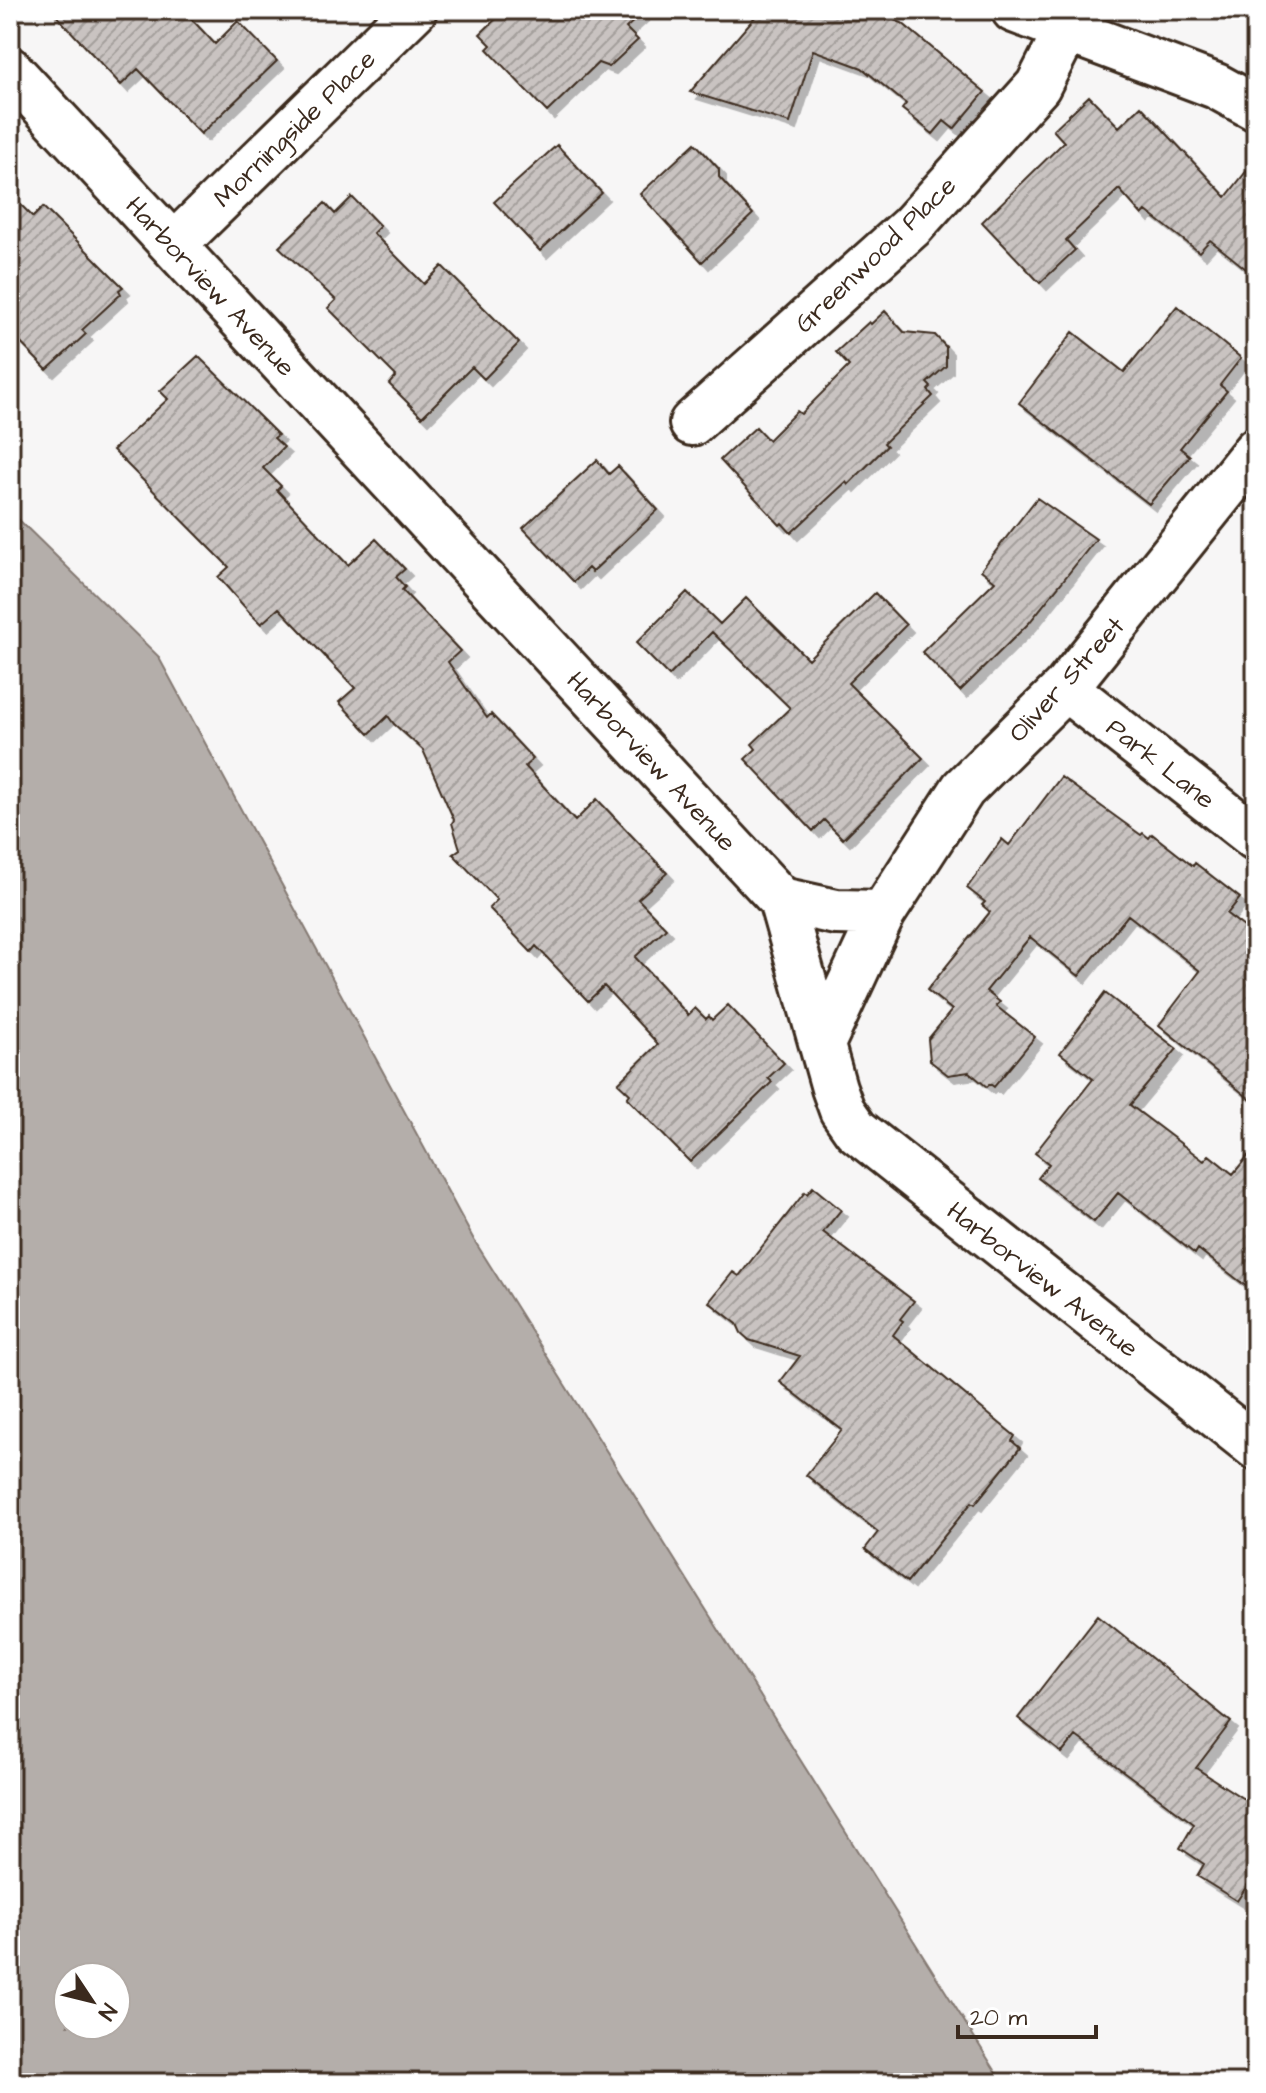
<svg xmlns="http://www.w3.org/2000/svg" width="1266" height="2093" font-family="'Architects Daughter',sans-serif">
  <defs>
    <pattern id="building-hatch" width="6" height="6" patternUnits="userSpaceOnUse" patternTransform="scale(2)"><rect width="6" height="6" fill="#c9c3c1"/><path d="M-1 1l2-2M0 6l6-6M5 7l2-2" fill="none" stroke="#a49f9c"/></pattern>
    <filter id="shadow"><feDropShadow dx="7" dy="7" stdDeviation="0" flood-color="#0004"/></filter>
  </defs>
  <rect width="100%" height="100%" fill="#f7f6f6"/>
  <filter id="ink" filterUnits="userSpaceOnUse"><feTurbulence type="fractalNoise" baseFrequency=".0125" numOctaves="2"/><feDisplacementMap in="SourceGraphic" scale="16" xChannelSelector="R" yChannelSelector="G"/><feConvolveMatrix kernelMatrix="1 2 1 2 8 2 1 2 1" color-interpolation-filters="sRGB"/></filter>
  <g filter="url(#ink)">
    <path fill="#b4aeaa" stroke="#847972" stroke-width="2" fill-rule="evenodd" d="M 10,511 L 158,656 L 474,1240 L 1003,2083 L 10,2083 ZM 68,1977 L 116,1977 L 116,2025 L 68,2025 Z"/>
    <path fill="url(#building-hatch)" stroke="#3b2a1e" stroke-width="2" filter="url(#shadow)" d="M 51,10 L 183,10 L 215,44 L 238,21 L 277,61 L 201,134 L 138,69 L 121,85 Z
      M 505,10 L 646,10 L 626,28 L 638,40 L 609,67 L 598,63 L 547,112 L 487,49 L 491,45 L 480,34 Z
      M 761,10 L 867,10 L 902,23 L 985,92 L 954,129 L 944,121 L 933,134 L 902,109 L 906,104 L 862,68 L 813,50 L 790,123 L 690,92 Z
      M 1089,96 L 1119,127 L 1141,106 L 1226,197 L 1256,159 L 1256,277 L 1210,240 L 1199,252 L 1146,211 L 1142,215 L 1119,189 L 1066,240 L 1075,250 L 1040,283 L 982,222 L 1064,142 L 1053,130 Z
      M 695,143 L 719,169 L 719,177 L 753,214 L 702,262 L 640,194 Z
      M 557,145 L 602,193 L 540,251 L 494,202 Z
      M 10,194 L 33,217 L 43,207 L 123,287 L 119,290 L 121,294 L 82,330 L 86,334 L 47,370 L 10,332 Z
      M 352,197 L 380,226 L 373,233 L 424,284 L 442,266 L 519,343 L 484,379 L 472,367 L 422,417 L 389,384 L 396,376 L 328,308 L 336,300 L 279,247 L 325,203 L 335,214 Z
      M 1177,306 L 1241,358 L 1220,385 L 1227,391 L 1180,448 L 1190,456 L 1149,504 L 1019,403 L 1073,332 L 1124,372 Z
      M 885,311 L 904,332 L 935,335 L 946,347 L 946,366 L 927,383 L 931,387 L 928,390 L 933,396 L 884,443 L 887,446 L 848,485 L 846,482 L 791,533 L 782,523 L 780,525 L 720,460 L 756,427 L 768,440 L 797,411 L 801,414 L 849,366 L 836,352 L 869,322 L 871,324 Z
      M 198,356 L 278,435 L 274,438 L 284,447 L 263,468 L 281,486 L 277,490 L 348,565 L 376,539 L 405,569 L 396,577 L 405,587 L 402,590 L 460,651 L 448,662 L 487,718 L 491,714 L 533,759 L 525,766 L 575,821 L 597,799 L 667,873 L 638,899 L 666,928 L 635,957 L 688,1015 L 695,1008 L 706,1019 L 709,1016 L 712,1020 L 728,1005 L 784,1063 L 768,1078 L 772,1082 L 690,1162 L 627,1098 L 630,1094 L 618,1083 L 658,1044 L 604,986 L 588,1001 L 536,946 L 531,952 L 489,908 L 497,900 L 453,854 L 460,849 L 452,823 L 454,820 L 423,750 L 394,724 L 388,716 L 369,734 L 339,702 L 355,688 L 279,608 L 261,624 L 250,613 L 218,577 L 229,567 L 113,450 L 168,399 L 160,391 Z
      M 597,460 L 609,474 L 618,466 L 658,510 L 592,572 L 588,568 L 574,582 L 523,528 Z
      M 1037,498 L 1096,539 L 1029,623 L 960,691 L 922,652 L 995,581 L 981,570 Z
      M 687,592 L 720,624 L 746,598 L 808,659 L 875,593 L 906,625 L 848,683 L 923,758 L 843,839 L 824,820 L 813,831 L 745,759 L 756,749 L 752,744 L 790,708 L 712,632 L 669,676 L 636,643 Z
      M 1061,777 L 1141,835 L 1143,833 L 1149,838 L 1152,834 L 1193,866 L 1195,863 L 1240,898 L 1227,914 L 1256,936 L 1256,1104 L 1159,1025 L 1200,971 L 1128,915 L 1079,976 L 1030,937 L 986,991 L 1000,1002 L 996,1006 L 1035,1037 L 994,1087 L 990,1084 L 987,1087 L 969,1072 L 948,1075 L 930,1061 L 928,1039 L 952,1010 L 927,990 L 990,912 L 982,905 L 985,902 L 967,888 L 1002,839 L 1009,845 Z
      M 1105,993 L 1177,1049 L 1130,1105 L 1204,1161 L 1209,1155 L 1233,1174 L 1256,1146 L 1256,1294 L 1198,1249 L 1195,1254 L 1118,1193 L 1094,1222 L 1038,1178 L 1049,1164 L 1035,1153 L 1093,1079 L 1060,1053 Z
      M 813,1187 L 841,1210 L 823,1232 L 914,1301 L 900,1319 L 903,1321 L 893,1335 L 1015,1436 L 1012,1441 L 1020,1448 L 975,1504 L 972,1502 L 907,1582 L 865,1549 L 878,1532 L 806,1475 L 842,1430 L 780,1382 L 800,1356 L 749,1340 L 741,1333 L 737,1324 L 709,1302 L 733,1272 L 739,1276 L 805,1192 L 807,1194 Z
      M 1098,1615 L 1231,1722 L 1196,1768 L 1256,1807 L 1256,1872 L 1237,1901 L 1197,1876 L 1204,1864 L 1180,1848 L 1194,1824 L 1076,1736 L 1062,1753 L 1018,1718 Z"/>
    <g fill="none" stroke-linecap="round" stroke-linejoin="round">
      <g stroke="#3b2a1e" stroke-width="50">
        <path id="minor" d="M 1014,10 L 1216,86 L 1256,108
          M 10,70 L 781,900 L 834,1088 L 842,1110 L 856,1130 L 1256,1447
          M 174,245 L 414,10
          M 692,423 L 912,226 L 1038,86 L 1066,31
          M 1065,688 L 1256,838
          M 781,900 L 836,912 L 883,913
          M 822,1044 L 883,913 L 963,789 L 1065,688 L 1256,450"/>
      </g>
      <use href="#minor" stroke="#fff" stroke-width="44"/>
    </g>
  </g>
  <g text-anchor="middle" stroke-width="6" stroke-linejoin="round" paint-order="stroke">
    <g font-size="26" fill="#3b2a1e" stroke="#fff">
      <text transform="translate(294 128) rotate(-44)" y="9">Morningside Place</text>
      <text transform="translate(875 254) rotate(-44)" y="9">Greenwood Place</text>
      <text transform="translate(211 286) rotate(47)" y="9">Harborview Avenue</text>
      <text transform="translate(1066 679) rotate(-48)" y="9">Oliver Street</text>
      <text transform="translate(652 761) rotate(47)" y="9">Harborview Avenue</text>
      <text transform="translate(1161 763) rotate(38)" y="9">Park Lane</text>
      <text transform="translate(1043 1279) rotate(38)" y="9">Harborview Avenue</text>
    </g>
  </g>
  <rect width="1266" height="2093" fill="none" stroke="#fff" stroke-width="40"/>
  <rect x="20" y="20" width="1226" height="2053" fill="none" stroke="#3b2a1e" stroke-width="3" filter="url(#ink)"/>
  <g transform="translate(92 2001) rotate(125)"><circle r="38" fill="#ffffff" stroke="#b1aaa5" stroke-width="2"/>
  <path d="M0-6L14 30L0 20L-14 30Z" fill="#3b2a1e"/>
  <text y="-12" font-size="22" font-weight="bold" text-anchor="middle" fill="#3b2a1e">N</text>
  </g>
  <path d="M958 2025v12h138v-12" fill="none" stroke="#3b2a1e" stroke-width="4"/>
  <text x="970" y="2025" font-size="24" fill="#3b2a1e" stroke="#ffffff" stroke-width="6" paint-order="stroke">20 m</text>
</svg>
